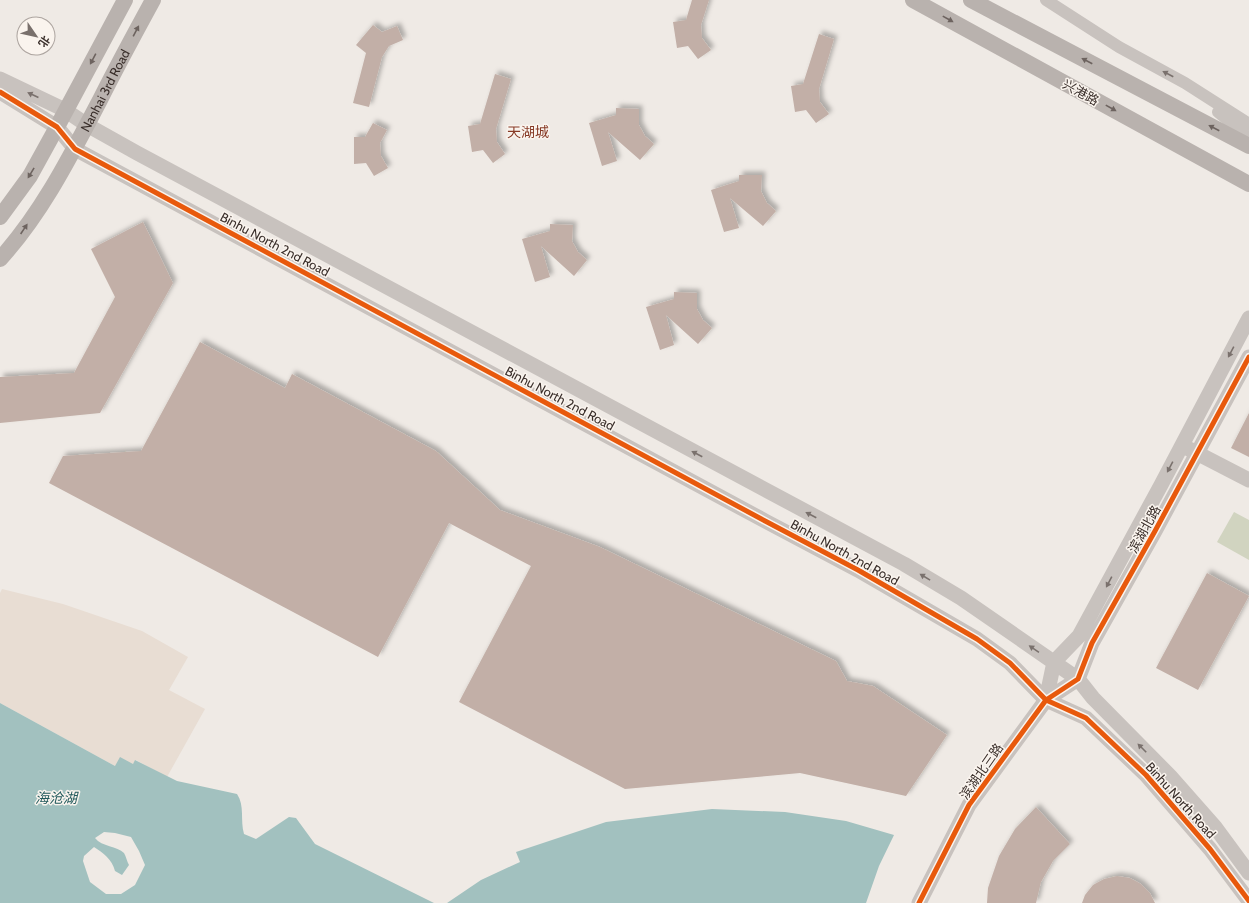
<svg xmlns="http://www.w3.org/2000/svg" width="1249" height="903" font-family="Cabin,'Noto Sans SC',sans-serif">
  <defs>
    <filter id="shadow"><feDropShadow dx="3.5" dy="-3.5" stdDeviation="2" flood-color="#0004"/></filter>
  </defs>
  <rect width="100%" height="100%" fill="#efeae5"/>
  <path fill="#d1d4c0" d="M 1234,512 L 1249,520 L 1249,560 L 1217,542 Z"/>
  <path fill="#e8ddd3" d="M 2,589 L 63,604 L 142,631 L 188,657 L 169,690 L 205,709 L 167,777 L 136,760 L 133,764 L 115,766 L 0,703 L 0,593 Z"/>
  <path fill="#a2c1bf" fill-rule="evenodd" d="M 0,703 L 115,766 L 120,757 L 133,764 L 135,760 L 177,781 L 237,794 C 245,806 240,820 244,834 L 256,839 L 289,817 L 296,818 L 315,844 L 434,903 L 0,903 ZM 104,832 L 115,833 L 131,837 L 139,851 L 145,865 L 135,885 L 121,894 L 106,894 L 90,882 L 83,861 L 84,856 L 94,847 C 103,853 112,859 115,871 L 122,875 L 129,865 C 127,862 126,856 124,853 C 117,846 102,847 95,838 Z
    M 712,809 L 785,812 L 846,821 L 894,835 L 879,866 L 866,903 L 447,903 L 481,880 L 520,862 L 516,852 L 606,822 Z"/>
  <path fill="#c2afa7" filter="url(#shadow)" d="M 692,0 L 709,0 L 701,25 L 702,38 L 711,50 L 698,59 L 688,46 L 677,48 L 673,22 L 686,20 Z
    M 373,25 L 382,32 L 397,26 L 403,40 L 389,46 L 382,57 L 369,107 L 353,103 L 366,53 L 356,45 Z
    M 819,34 L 834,39 L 819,89 L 820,102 L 829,114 L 816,123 L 806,110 L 795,112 L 791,86 L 803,84 Z
    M 495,74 L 511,79 L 496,129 L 497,142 L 505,154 L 493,163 L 483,150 L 472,152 L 468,126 L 480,124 Z
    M 616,108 L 639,109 L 639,125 L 645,136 L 654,144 L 640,160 L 608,132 L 617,161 L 602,166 L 589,123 L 616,115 Z
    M 373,123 L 387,130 L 380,143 L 381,156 L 388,168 L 374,176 L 366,163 L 354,164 L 354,137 L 365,137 Z
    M 739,175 L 762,175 L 761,191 L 767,203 L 776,211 L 763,226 L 730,198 L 739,228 L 724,232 L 711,190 L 739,181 Z
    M 143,222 L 173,283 L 100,413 L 0,423 L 0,377 L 74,373 L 115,297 L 91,249 Z
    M 550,224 L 573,225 L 572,241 L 578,252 L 587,260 L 574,276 L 541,246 L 550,277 L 535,282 L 522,239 L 550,231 Z
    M 674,292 L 697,293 L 697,309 L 703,320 L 712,328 L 698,344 L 666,315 L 674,345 L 660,350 L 646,307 L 674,299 Z
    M 200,342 L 285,388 L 292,374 L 436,451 L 500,510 L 600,547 L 836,661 L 847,681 L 873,686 L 947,735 L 906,796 L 800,773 L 625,789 L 459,702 L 531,566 L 449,523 L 378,657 L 49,483 L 63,456 L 141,451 Z
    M 1249,413 L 1249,457 L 1231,448 Z
    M 1207,573 L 1249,596 L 1198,690 L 1156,668 Z
    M 1036,807 L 1070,844 L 1053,861 L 1041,882 L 1036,903 L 987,903 L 988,888 L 999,856 L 1015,829 Z
    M 1117,876 L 1130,878 L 1141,884 L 1150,893 L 1155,903 L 1082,903 L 1085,895 L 1093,885 L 1104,879 Z"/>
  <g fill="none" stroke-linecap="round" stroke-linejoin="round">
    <path stroke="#c8c2be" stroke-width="12" d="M 1046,0 L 1119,47 L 1185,83 L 1249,124
      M 1218,112 L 1249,138"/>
    <path stroke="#c8c2be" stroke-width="15" d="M 0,79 L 65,110 L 87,125 L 137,153 L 904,564 L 961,598 L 1078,679 L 1093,698 L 1170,776 L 1215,827 L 1249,873
      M 0,92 L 57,127 L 75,149 L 767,522 L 858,570 L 977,639 L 1010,663 L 1046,700 L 1086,718 L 1146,775 L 1210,849 L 1249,901
      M 1189,449 L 1249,480
      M 1046,700 L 1054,662 L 1079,636 L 1161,485 L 1249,318
      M 919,903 L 969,805 L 1046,700 L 1078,679 L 1092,643 L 1155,531 L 1249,357"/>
    <g stroke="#b9b2ae" stroke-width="16">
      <path d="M 913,0 L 1249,184"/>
      <path d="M 971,0 L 1249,146"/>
      <path d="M 0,217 L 30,176 L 57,127 L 125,0"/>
      <path id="s1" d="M 0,259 C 42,213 71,155 100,100 C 117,66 135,33 153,0"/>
    </g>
    <g stroke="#faf4ee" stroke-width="8">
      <path id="cycleway" d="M 0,92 L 57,127 L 75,149 L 767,522 L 858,570 L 977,639 L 1010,663 L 1046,700 L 1086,718 L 1146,775 L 1210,849 L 1249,901
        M 919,903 L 969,805 L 1046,700 L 1078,679 L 1092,643 L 1155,531 L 1249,357"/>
    </g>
    <use href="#cycleway" stroke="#e8590c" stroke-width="5"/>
  </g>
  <defs><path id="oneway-solid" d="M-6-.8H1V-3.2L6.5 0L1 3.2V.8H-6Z"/></defs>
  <g fill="#6d635f">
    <use href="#oneway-solid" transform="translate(948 19) rotate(29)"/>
    <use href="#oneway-solid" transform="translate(136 31) rotate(-62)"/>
    <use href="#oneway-solid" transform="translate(93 59) rotate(118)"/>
    <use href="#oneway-solid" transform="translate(1087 61) rotate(-152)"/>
    <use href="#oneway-solid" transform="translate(1111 108) rotate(29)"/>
    <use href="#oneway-solid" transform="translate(1214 128) rotate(-152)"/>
    <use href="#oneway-solid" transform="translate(31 173) rotate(121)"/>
    <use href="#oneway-solid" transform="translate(24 229) rotate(-56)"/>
  </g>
  <g fill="#7a716d">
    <use href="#oneway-solid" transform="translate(1168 74) rotate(-152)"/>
    <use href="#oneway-solid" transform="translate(33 95) rotate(-155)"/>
    <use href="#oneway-solid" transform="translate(1231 352) rotate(118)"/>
    <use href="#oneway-solid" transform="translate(697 454) rotate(-152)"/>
    <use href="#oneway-solid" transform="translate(1170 467) rotate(118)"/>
    <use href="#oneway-solid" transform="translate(811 515) rotate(-152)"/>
    <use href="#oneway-solid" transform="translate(925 577) rotate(-149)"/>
    <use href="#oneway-solid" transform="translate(1109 582) rotate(118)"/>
    <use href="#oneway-solid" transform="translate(1034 649) rotate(-146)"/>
    <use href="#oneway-solid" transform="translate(1142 748) rotate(-135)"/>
  </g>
  <g text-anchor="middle" stroke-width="3" stroke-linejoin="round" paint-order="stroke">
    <g font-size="13" fill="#3a2f2b" stroke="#faf4ee">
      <text dy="5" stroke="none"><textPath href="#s1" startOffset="199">Nanhai 3rd Road</textPath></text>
      <text transform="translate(1081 92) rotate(29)" y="5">兴港路</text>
      <text transform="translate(275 244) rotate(28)" y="5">Binhu North 2nd Road</text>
      <text transform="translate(560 398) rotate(28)" y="5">Binhu North 2nd Road</text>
      <text transform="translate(1144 529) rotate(-61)" y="5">滨湖北路</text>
      <text transform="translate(845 552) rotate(29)" y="5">Binhu North 2nd Road</text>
      <text transform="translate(981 771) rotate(-55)" y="5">滨湖北三路</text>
      <text transform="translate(1181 800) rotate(48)" y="5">Binhu North Road</text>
    </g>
    <g font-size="14" fill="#873a26" stroke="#faf4ee">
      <text x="528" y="137">天湖城</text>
    </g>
    <g font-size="14" font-style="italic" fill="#21595b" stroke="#faf4ee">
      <text x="56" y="803">海沧湖</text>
    </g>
  </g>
  <g transform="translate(36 36) rotate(124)"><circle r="19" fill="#faf4ee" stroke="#ada5a0"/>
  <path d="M0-3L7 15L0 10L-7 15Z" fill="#79706c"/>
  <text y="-6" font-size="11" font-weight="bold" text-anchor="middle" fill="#3a2f2b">北</text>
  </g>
</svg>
